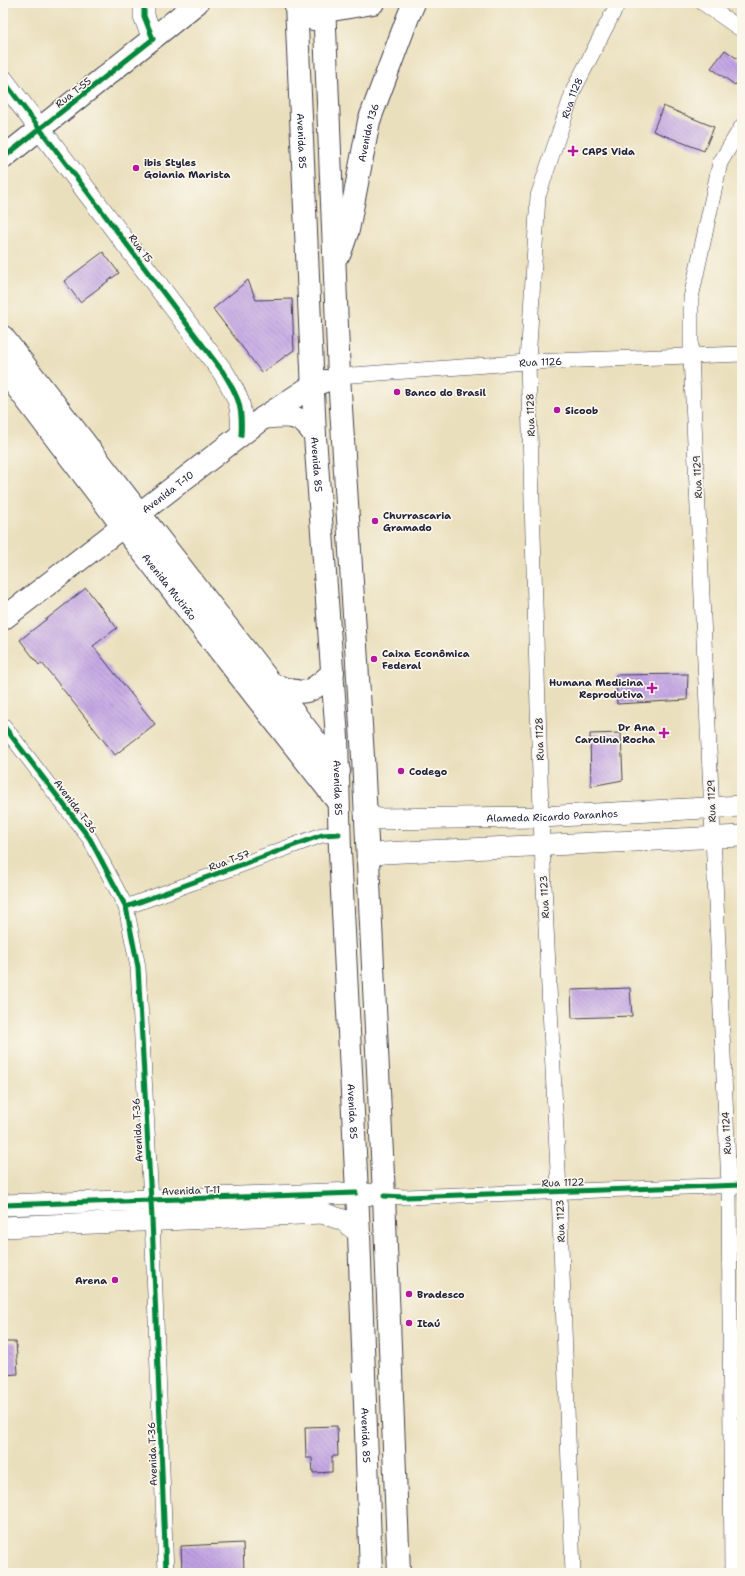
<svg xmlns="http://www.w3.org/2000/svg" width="745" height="1576" font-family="'Shantell Sans',sans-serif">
  <defs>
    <pattern id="building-back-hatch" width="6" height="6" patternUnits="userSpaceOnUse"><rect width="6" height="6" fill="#bfa0e3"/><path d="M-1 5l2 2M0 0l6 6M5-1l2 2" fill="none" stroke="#9b82b9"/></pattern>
  </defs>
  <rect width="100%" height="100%" fill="#fbf7ec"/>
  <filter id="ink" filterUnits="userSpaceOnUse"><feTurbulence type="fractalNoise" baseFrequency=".025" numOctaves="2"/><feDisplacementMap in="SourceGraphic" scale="8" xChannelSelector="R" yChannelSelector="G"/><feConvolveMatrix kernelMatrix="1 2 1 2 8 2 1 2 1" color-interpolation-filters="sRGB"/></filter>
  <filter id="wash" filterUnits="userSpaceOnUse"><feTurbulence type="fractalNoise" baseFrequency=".012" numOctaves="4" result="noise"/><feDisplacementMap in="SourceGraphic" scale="16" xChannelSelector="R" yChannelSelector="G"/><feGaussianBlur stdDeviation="0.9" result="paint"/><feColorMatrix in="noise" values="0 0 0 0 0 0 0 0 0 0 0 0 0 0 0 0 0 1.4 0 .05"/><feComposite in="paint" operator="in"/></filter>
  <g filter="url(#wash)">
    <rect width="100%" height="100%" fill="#eadfbc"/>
    <g id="blocks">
      <path fill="url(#building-back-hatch)" d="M 725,50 L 742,62 L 742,75 L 735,85 L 711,68 Z
        M 663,106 L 714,127 L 704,151 L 653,131 Z
        M 103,252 L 119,273 L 80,302 L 64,281 Z
        M 248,280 L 256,300 L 292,299 L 294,350 L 262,373 L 213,309 Z
        M 86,588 L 117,628 L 93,646 L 155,724 L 115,755 L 42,663 L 39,665 L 20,640 Z
        M 688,674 L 687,700 L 617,704 L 616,675 Z
        M 621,733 L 623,780 L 591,786 L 590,734 Z
        M 630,988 L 632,1016 L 572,1018 L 571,990 Z
        M 3,1342 L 16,1342 L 18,1374 L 3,1375 Z
        M 337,1426 L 338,1456 L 332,1456 L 332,1472 L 313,1473 L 312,1458 L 306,1458 L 305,1427 Z
        M 243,1543 L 244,1573 L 182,1573 L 181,1546 Z"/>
    </g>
  </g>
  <g filter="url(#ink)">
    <use href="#blocks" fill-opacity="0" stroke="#403e4e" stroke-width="1"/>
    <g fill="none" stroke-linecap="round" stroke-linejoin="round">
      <g stroke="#403e4e" stroke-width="16">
        <g id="street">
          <path d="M 703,3 L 742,30"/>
          <path id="s1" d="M 339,376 L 528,362 L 742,354"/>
          <path d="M 3,725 L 90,839 L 126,907 L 138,967 L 152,1219 L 166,1573"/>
          <path d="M 126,907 L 322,835 L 339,834"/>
          <path d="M 384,1196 L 406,1197 L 742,1185"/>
          <path id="s2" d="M 573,1573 L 559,1191 L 542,845 L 528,362 L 538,196 L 574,89 L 618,3"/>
          <path d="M 732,1573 L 729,1185 L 691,356 L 691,298 L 720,163 L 742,126"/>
        </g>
      </g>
      <g stroke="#403e4e" stroke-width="22">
        <g id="secondary">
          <path d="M 144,3 L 144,16 L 153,39"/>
          <path d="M 3,80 L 223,372 C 238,396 243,406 241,435"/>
          <path id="s3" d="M 365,812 L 377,819 L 541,817 L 742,806"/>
          <path d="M 367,860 L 374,855 L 383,853 L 742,836"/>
          <path d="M 3,1205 L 356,1193 L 384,1196"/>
          <path d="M 3,1227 L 322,1213 L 343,1220 L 359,1233"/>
        </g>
      </g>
      <g stroke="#403e4e" stroke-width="24">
        <g id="primary">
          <path id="s4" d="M 296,3 L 315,436 L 337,738 L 340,851 L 359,1233 L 371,1573"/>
          <path d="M 324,3 L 339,376 L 363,757 L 384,1196 L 399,1573"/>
          <path d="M 313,19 L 332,10 L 373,3"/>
          <path d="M 3,158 L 197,3"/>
          <path id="s5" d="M 340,253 L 348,230 L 369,121 L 408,17 L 414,3"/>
          <path d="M 3,337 L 339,771"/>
          <path id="s6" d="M 3,369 L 123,527 L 338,802"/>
          <path d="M 263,418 C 288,415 301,413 315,436"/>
          <path id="s7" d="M 3,619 L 263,418 L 313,385 L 325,381"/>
          <path d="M 273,685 C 305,695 308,696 333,672"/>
        </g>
      </g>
      <use href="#street" stroke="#fff" stroke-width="15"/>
      <use href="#secondary" stroke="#fff" stroke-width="21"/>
      <use href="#primary" stroke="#fff" stroke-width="22"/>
      <g stroke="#fbf7ec" stroke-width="8">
        <path id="cycleway" d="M 3,80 L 223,372 C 238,396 243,406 241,435
          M 3,158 L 153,39 L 144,16 L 144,3
          M 3,725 L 90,839 L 126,907 L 138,967 L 152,1219 L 166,1573
          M 126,907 L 322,835 L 339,834
          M 384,1196 L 406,1197 L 742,1185
          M 3,1205 L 356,1193"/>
      </g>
      <use href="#cycleway" stroke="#00873e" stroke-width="5"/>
    </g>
  </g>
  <g fill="#b5179e" stroke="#fbf7ec" stroke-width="1.5">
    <path d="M571 145h4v4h4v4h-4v4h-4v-4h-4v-4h4z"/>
    <circle cx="136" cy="168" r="4"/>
    <circle cx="397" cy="392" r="4"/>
    <circle cx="557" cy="410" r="4"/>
    <circle cx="375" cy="521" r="4"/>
    <circle cx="374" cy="659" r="4"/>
    <path d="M650 682h4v4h4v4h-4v4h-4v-4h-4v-4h4z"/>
    <path d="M662 727h4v4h4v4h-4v4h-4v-4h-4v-4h4z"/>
    <circle cx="401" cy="771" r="4"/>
    <circle cx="115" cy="1280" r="4"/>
    <circle cx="409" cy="1294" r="4"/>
    <circle cx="409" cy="1323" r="4"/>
  </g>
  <g text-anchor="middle" stroke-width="3.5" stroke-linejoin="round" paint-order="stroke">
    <g font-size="10" fill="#22223b" stroke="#fbf7ec">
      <text transform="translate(73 92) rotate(-38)" y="4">Rua T-55</text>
      <text dy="4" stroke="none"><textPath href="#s2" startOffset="1482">Rua 1128</textPath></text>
      <text dy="4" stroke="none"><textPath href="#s5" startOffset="124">Avenida 136</textPath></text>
      <text dy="4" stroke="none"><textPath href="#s4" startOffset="138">Avenida 85</textPath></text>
      <text transform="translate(141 248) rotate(53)" y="4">Rua 15</text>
      <text dy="4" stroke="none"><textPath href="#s1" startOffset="202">Rua 1126</textPath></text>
      <text transform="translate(530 415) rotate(-92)" y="4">Rua 1128</text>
      <text dy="4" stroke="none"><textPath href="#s4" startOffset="462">Avenida 85</textPath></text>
      <text transform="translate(697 477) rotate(-93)" y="4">Rua 1129</text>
      <text dy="4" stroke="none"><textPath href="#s7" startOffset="208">Avenida T-10</textPath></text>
      <text dy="4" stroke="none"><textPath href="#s6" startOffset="274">Avenida Mutirão</textPath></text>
      <text transform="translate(539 739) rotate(-92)" y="4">Rua 1128</text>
      <text dy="4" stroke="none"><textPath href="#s4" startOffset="786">Avenida 85</textPath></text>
      <text transform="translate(711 801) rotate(-92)" y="4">Rua 1129</text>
      <text transform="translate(76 806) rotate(53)" y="4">Avenida T-36</text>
      <text dy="4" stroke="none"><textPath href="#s3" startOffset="189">Alameda Ricardo Paranhos</textPath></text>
      <text transform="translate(229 860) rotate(-20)" y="4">Rua T-57</text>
      <text transform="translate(544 897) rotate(-93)" y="4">Rua 1123</text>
      <text dy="4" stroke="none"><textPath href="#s4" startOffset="1110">Avenida 85</textPath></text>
      <text transform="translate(137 1130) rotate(-93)" y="4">Avenida T-36</text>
      <text transform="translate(726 1133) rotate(-93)" y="4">Rua 1124</text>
      <text transform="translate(563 1182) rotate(-2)" y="4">Rua 1122</text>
      <text transform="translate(191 1190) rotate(-2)" y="4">Avenida T-11</text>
      <text transform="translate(560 1221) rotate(-92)" y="4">Rua 1123</text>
      <text dy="4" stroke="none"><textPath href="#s4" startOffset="1434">Avenida 85</textPath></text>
      <text transform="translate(152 1454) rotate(-92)" y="4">Avenida T-36</text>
    </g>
    <g font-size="10" font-weight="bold" fill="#22223b" stroke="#fbf7ec" text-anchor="start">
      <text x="582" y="155">CAPS Vida</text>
      <text x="144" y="166">ibis Styles<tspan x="144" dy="12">Goiania Marista</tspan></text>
      <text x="405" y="396">Banco do Brasil</text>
      <text x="565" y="414">Sicoob</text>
      <text x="383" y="519">Churrascaria<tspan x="383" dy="12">Gramado</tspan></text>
      <text x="382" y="657">Caixa Econômica<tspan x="382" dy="12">Federal</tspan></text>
      <text x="643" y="686" text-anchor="end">Humana Medicina<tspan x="643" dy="12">Reprodutiva</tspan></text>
      <text x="655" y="731" text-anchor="end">Dr Ana<tspan x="655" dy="12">Carolina Rocha</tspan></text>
      <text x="409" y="775">Codego</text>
      <text x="107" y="1284" text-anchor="end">Arena</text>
      <text x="417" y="1298">Bradesco</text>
      <text x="417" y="1327">Itaú</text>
    </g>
  </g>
  <rect width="745" height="1576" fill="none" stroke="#fbf7ec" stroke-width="16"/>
</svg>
